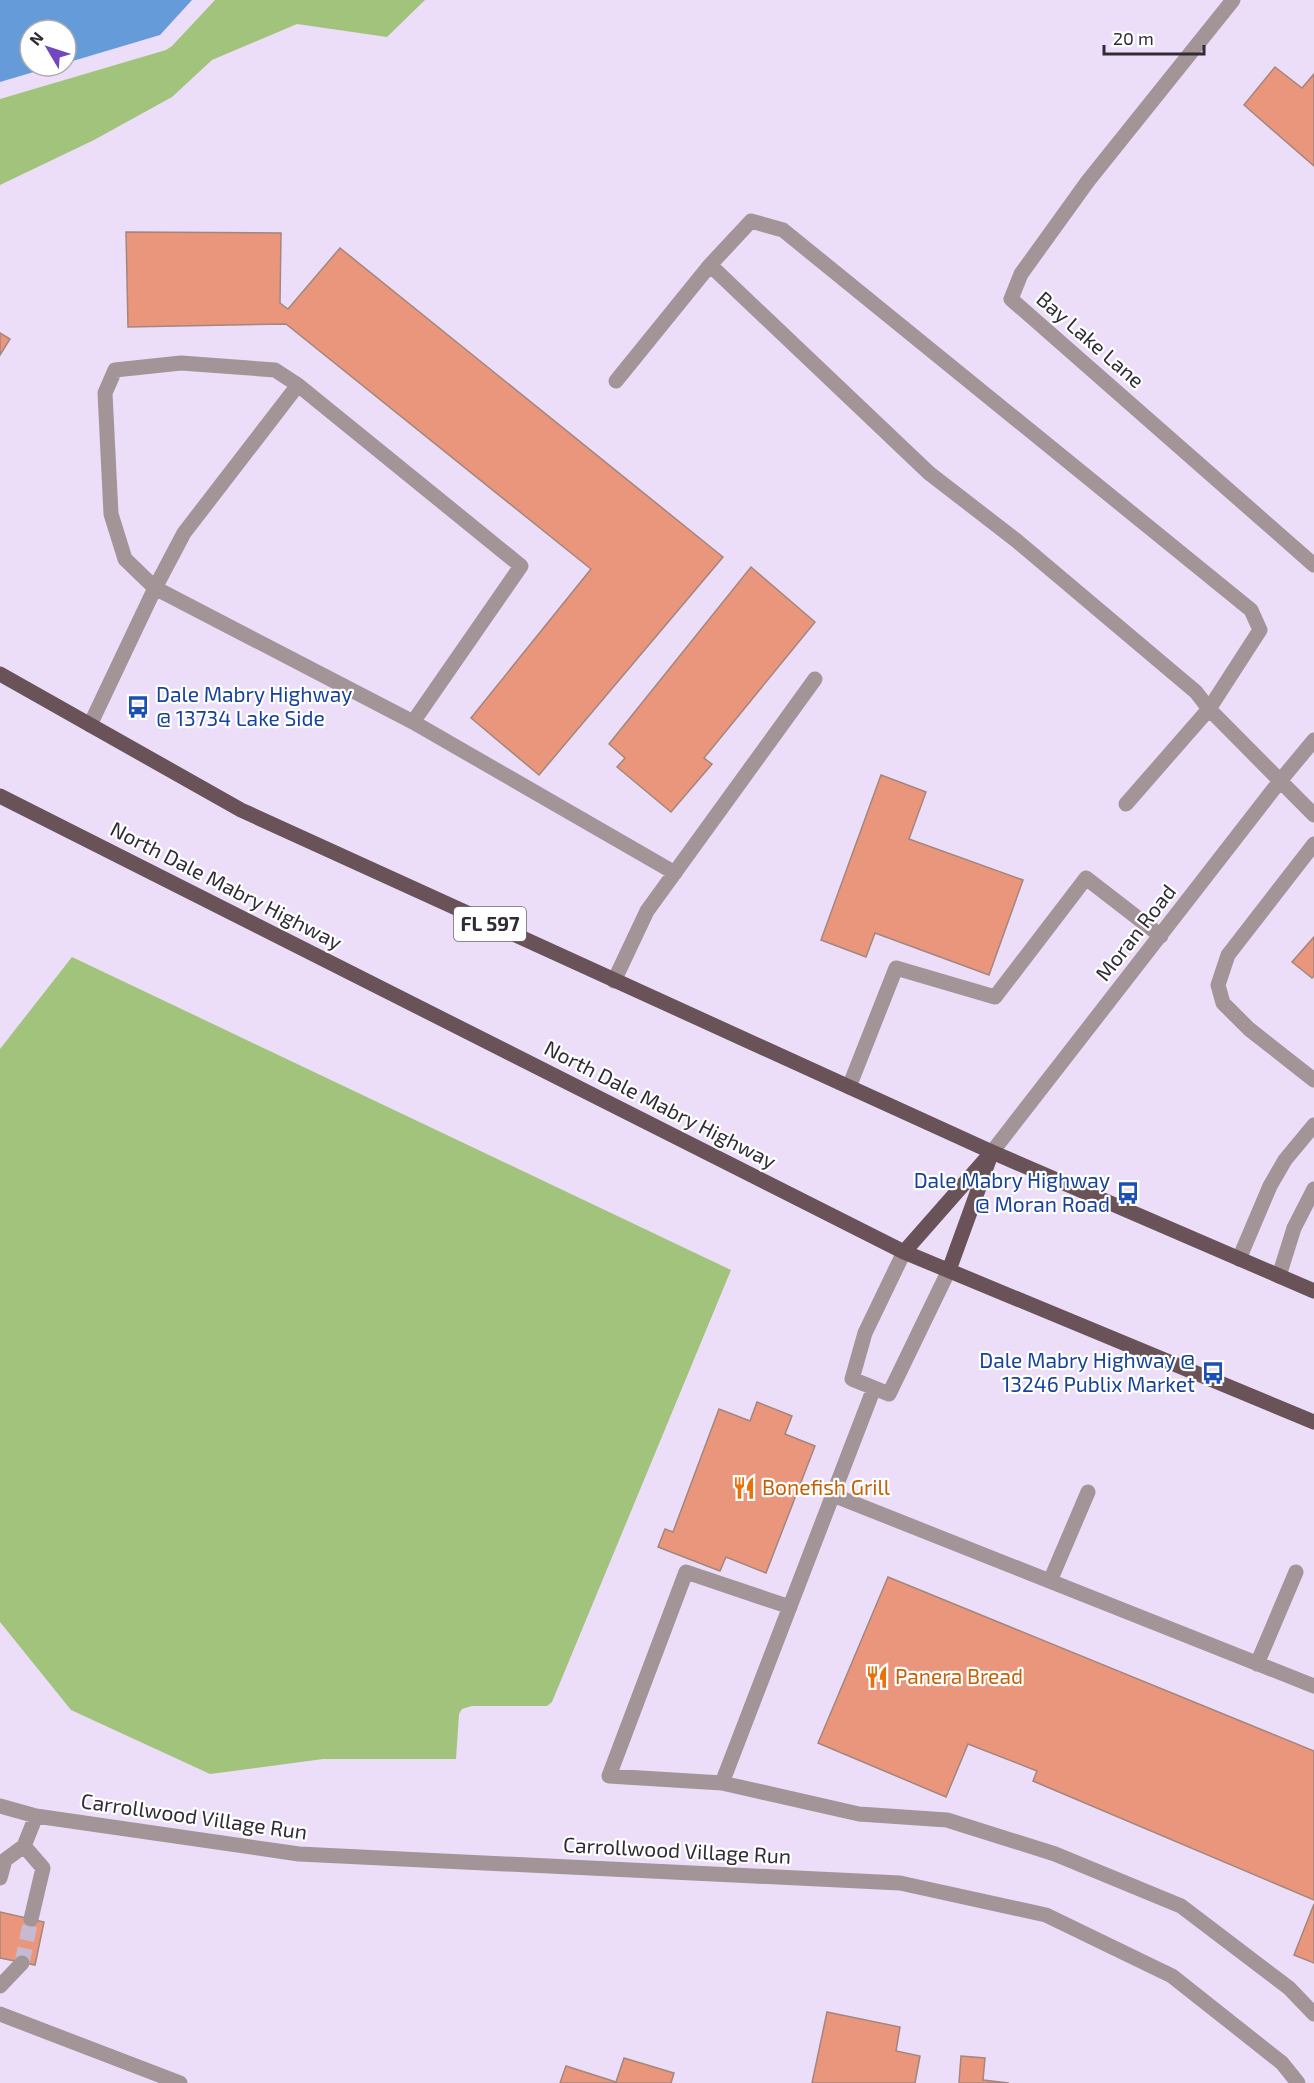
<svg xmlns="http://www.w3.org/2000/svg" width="1314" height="2083" font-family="'Exo 2',sans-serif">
  <rect width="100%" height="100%" fill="#ecdef9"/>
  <path fill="#a2c37b" d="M 215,0 L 425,0 L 387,37 L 297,24 L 212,60 L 172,97 L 94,140 L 0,185 L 0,99 L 166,50 L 172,46 Z
    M 72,957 L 731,1270 L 552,1702 L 547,1706 L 472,1706 L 462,1709 L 459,1714 L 456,1759 L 323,1759 L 210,1774 L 71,1710 L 0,1622 L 0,1049 Z"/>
  <path fill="#659bd8" d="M 0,0 L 192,0 L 160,35 L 66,63 L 66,30 L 30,30 L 30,66 L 54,66 L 0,82 Z"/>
  <path fill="#e9967c" stroke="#a3867d" stroke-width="1.5" d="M 1275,67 L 1302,88 L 1314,74 L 1314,166 L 1244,105 Z
    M 126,232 L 281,233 L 280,303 L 288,309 L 340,248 L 723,557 L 539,775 L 471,718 L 591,569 L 286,324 L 128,327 Z
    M 0,333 L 10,339 L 0,355 Z
    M 751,567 L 815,622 L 704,758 L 712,764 L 671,812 L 617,767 L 625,758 L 609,744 Z
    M 881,775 L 926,792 L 909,839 L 1023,880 L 989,975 L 875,933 L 866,957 L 821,940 Z
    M 1314,937 L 1314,976 L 1312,978 L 1292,962 Z
    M 757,1402 L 792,1416 L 785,1434 L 815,1446 L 766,1573 L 726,1557 L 720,1571 L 658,1547 L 665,1529 L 673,1532 L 719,1409 L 750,1421 Z
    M 888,1577 L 1314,1751 L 1314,1900 L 1033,1781 L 1037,1771 L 968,1744 L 946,1797 L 818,1743 Z
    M 1314,1904 L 1314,1963 L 1294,1955 Z
    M 0,1912 L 44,1922 L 35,1965 L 0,1958 Z
    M 827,2012 L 900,2027 L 896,2051 L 920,2056 L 915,2083 L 812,2083 Z
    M 961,2056 L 985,2058 L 983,2080 L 1009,2083 L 959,2083 Z
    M 624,2058 L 674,2073 L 671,2083 L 560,2083 L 566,2066 L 616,2082 Z"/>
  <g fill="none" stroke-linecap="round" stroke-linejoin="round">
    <path stroke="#c6bad2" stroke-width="15" stroke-dasharray="15 8" stroke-linecap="butt" d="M 22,1963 L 31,1919"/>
    <path stroke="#a29497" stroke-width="15" d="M 1233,0 L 1088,181 L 1021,274 L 1011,299 L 1314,565
      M 710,265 L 751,221 L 783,230 L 1251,610 L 1260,630 L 1209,709 L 1126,804
      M 616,381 L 710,265 L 929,473 L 1017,541 L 1196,692 L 1209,709 L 1314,815
      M 413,722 L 675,873
      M 90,725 L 155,588 L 184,533 L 298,385 L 521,566 L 413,722 L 155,588 L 125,559 L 111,514 L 105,393 L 115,370 L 181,363 L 275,370 L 298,385
      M 1314,844 L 1228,955 L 1218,985 L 1223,1003 L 1249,1029 L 1314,1080
      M 614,981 L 647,911 L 815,679
      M 849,1087 L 896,968 L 995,997 L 1086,878 L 1161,936
      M 992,1152 L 1280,781 L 1314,740
      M 904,1252 L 865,1333 L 852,1379 L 889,1394 L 949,1270
      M 1239,1259 L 1270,1186 L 1285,1160 L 1314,1125
      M 1279,1276 L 1294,1228 L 1314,1189
      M 874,1388 L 722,1783 L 859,1814 L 947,1820 L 1055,1854 L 1181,1906 L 1289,1988 L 1314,2014
      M 833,1495 L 1314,1686
      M 1050,1581 L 1088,1492
      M 1257,1664 L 1296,1572
      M 722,1783 L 609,1776 L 686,1572 L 790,1607
      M 0,1806 L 36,1816 L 299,1854 L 900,1883 L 1046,1915 L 1172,1976 L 1282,2063 L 1298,2083
      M 24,1846 L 43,1868 L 31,1919
      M 0,1878 L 5,1860 L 24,1846 L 36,1816
      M 0,1986 L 22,1963
      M 0,2014 L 180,2083"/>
    <path stroke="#695258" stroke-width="15" d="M 0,674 L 241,810 L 992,1152 L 1314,1291
      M 0,796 L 904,1252 L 1314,1422
      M 904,1252 L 992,1152
      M 949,1270 L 989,1160"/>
  </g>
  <defs>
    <g id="bus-bare" transform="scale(1.8)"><path d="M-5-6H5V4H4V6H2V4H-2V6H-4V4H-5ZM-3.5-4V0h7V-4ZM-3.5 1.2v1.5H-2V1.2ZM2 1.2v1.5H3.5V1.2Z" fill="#1a4fb4" stroke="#fff" stroke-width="2.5" paint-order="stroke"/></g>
    <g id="restaurant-bare" transform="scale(1.8)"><path d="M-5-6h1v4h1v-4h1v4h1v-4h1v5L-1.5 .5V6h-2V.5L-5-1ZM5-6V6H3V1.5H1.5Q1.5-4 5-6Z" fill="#e8710a" stroke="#fff" stroke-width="2.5" paint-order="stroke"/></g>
  </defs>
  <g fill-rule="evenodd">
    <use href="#bus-bare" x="138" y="707"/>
    <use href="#bus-bare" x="1128" y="1193"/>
    <use href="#bus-bare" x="1213" y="1373"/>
    <use href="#restaurant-bare" x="744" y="1488"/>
    <use href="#restaurant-bare" x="877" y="1677"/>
  </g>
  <g text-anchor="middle" stroke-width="4.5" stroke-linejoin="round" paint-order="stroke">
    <rect fill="#fff" stroke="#6e6b72" stroke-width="1.5" x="454" y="907" width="72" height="34" rx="4.5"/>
    <g font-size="20" font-weight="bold" fill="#302b35">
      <text x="490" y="931">FL 597</text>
    </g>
    <g font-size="21" fill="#302b35" stroke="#fff">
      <text transform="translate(1090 340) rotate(41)" y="7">Bay Lake Lane</text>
      <text transform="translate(226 886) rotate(27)" y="7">North Dale Mabry Highway</text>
      <text transform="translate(1136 933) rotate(-52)" y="7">Moran Road</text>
      <text transform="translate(660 1105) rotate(27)" y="7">North Dale Mabry Highway</text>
      <text transform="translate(194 1817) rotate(8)" y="7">Carrollwood Village Run</text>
      <text transform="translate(677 1851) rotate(3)" y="7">Carrollwood Village Run</text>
    </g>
    <g font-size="21" fill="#164399" stroke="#fff" text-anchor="end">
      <text x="156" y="702" text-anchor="start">Dale Mabry Highway<tspan x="156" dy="24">@ 13734 Lake Side</tspan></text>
      <text x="1110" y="1188">Dale Mabry Highway<tspan x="1110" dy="24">@ Moran Road</tspan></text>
      <text x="1195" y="1368">Dale Mabry Highway @<tspan x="1195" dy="24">13246 Publix Market</tspan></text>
    </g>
    <g font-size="21" fill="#c56008" stroke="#fff" text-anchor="start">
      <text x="762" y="1495">Bonefish Grill</text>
      <text x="895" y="1684">Panera Bread</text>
    </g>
  </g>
  <g transform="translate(48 48) rotate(309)"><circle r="28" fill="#ffffff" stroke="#acaaae" stroke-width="1.5"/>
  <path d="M0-4.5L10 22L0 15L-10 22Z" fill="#7447bf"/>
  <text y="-9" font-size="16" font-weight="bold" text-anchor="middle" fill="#302b35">N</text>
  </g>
  <path d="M1104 45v9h100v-9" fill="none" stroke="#302b35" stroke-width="3"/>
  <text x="1113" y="45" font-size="18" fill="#302b35" stroke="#ffffff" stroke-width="4.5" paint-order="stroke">20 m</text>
</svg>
